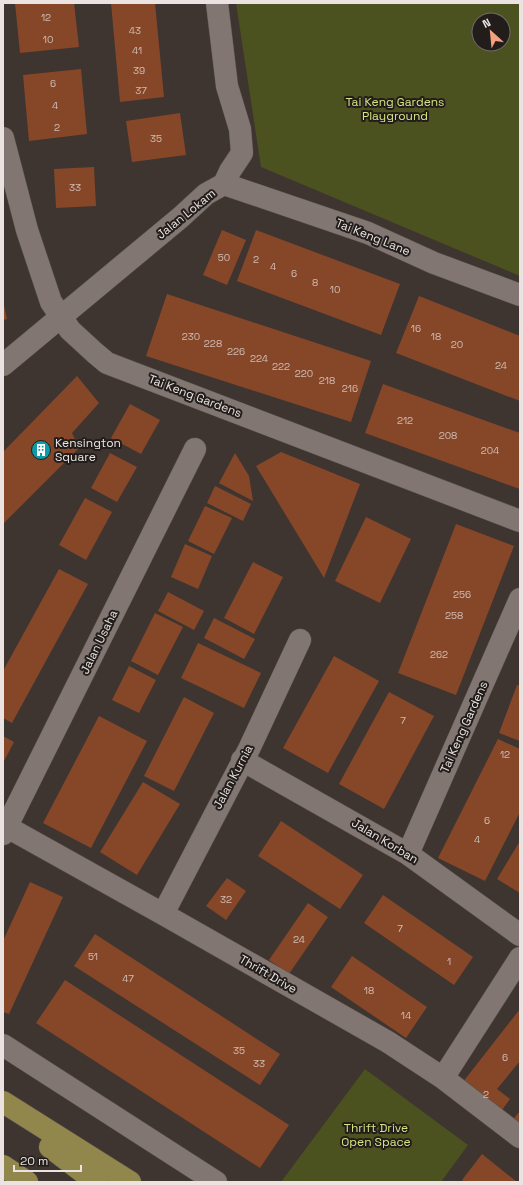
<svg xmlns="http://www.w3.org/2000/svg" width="523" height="1185" font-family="'Space Grotesk',sans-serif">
  <rect width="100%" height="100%" fill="#3e3430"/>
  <path fill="#4b5220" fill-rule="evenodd" d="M 236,3 L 520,3 L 520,276 L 261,167 ZM 479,20 L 503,20 L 503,44 L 479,44 Z
    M 365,1069 L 468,1145 L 441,1182 L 281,1182 Z"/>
  <path fill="#864729" d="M 15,3 L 74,3 L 79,47 L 20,53 Z
    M 111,3 L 155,3 L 164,97 L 120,102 Z
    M 81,69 L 87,134 L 29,141 L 23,75 Z
    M 180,113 L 186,155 L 132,162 L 126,121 Z
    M 94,167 L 96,206 L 56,208 L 54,169 Z
    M 222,230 L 246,240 L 227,285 L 203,275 Z
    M 256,230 L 400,284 L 381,335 L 237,281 Z
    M 167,294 L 371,361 L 351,422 L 146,356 Z
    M 419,296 L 520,336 L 520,401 L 396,353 Z
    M 3,301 L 7,319 L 3,320 Z
    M 77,376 L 99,403 L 72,433 L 79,448 L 3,524 L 3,452 Z
    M 383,384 L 520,433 L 520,489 L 365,433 Z
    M 130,404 L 160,420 L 141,454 L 111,438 Z
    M 281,452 L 360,484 L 324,578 L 256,466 Z
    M 110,453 L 137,467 L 117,502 L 91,488 Z
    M 235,453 L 249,476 L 253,501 L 219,483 Z
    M 215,486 L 251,504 L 243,521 L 207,503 Z
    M 85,498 L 112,512 L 86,560 L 59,545 Z
    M 205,506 L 232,518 L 214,554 L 188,541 Z
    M 366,517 L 411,539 L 380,603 L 335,581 Z
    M 456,524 L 514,546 L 456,695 L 398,673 Z
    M 185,544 L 212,556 L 198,589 L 171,577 Z
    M 253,562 L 283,577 L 254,634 L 224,618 Z
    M 59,569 L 88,584 L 12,723 L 3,718 L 3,671 Z
    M 168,592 L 204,611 L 194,630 L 158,611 Z
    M 155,613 L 183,627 L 158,675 L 131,661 Z
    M 214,618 L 255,639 L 244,659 L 204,638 Z
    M 198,643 L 261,673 L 244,708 L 181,678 Z
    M 334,656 L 379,681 L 328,773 L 283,748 Z
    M 129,666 L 156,680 L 139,713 L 112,700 Z
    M 517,685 L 520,686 L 520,741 L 499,733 Z
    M 389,692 L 434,716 L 384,809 L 339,784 Z
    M 184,697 L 214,713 L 174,791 L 144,776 Z
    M 99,716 L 147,741 L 91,848 L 43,823 Z
    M 3,736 L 14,742 L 3,763 Z
    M 498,739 L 520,749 L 520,812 L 485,881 L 438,858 Z
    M 143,782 L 180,804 L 137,875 L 100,852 Z
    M 281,821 L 363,875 L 340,909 L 258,856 Z
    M 520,841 L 520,893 L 497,879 Z
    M 227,878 L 246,891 L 226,920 L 206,906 Z
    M 30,882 L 63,897 L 9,1014 L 3,1012 L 3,941 Z
    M 383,895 L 473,957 L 454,985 L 364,923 Z
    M 308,903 L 328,917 L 289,974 L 269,960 Z
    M 95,934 L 280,1054 L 260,1085 L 74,966 Z
    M 352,956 L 427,1007 L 406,1038 L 331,987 Z
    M 65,980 L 289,1125 L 260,1168 L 36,1023 Z
    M 520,1009 L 520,1061 L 497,1089 L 510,1099 L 497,1117 L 459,1087 Z
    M 520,1111 L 520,1131 L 510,1123 Z
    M 482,1154 L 517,1182 L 465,1182 L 462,1180 Z"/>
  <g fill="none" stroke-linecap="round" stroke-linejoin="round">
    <g stroke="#58504c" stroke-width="23">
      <path id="minor" d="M 3,138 L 27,230 L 51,302 L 70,330 L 95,353 L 107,363 L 520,521
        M 224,184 L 368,233 L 434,263 L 520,295
        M 3,365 L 181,217 L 206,194 L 224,184 L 230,171 L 242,153 L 240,129 L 227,86 L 217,3
        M 242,760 L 408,854 L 520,935
        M 7,827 L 163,914 L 388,1042 L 443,1078 L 520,1137
        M 3,834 L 195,449
        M 408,854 L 520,599
        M 163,914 L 249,749 L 300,640
        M 3,1045 L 216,1182
        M 443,1078 L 520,958"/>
    </g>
    <g stroke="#58504c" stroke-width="23">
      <path id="major" d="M 3,1102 L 130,1182
        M 50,1147 L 96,1182
        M 3,1166 L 27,1182"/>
    </g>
    <use href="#minor" stroke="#817671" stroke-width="22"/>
    <use href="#major" stroke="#91864b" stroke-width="22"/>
  </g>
  <defs>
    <g id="building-disc" transform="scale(1)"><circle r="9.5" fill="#0f9aa8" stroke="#221d1b"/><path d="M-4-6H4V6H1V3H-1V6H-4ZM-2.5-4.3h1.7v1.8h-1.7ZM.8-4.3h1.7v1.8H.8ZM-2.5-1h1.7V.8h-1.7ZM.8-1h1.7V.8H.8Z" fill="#fff"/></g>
  </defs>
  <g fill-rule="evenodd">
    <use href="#building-disc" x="41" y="450"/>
  </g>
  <g text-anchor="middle" stroke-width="4" stroke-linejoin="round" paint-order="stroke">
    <g font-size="10" fill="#d1bcb3">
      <text x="46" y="21">12</text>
      <text x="135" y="34">43</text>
      <text x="48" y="43">10</text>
      <text x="137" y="54">41</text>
      <text x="139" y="74">39</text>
      <text x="53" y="87">6</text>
      <text x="141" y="94">37</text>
      <text x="55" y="109">4</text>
      <text x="57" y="131">2</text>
      <text x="156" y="142">35</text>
      <text x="75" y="191">33</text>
      <text x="224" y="261">50</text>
      <text x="256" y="263">2</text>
      <text x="273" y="270">4</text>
      <text x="294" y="277">6</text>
      <text x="315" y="286">8</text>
      <text x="335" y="293">10</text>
      <text x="416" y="332">16</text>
      <text x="191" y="340">230</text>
      <text x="436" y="340">18</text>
      <text x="213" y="347">228</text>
      <text x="457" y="348">20</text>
      <text x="236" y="355">226</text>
      <text x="259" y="362">224</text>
      <text x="501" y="369">24</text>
      <text x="281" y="370">222</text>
      <text x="304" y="377">220</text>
      <text x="327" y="384">218</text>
      <text x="350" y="392">216</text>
      <text x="405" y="424">212</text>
      <text x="448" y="439">208</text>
      <text x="490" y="454">204</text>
      <text x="462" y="598">256</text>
      <text x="454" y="619">258</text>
      <text x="439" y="658">262</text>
      <text x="403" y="724">7</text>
      <text x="505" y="758">12</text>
      <text x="487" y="824">6</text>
      <text x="477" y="843">4</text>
      <text x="226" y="903">32</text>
      <text x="400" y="932">7</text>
      <text x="299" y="943">24</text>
      <text x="93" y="960">51</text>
      <text x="449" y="965">1</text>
      <text x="128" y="982">47</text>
      <text x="369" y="994">18</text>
      <text x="406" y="1019">14</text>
      <text x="239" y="1054">35</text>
      <text x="505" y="1061">6</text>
      <text x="259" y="1067">33</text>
      <text x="486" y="1098">2</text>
    </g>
    <g font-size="12" fill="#d5e480" stroke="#221d1b">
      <text x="395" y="106">Tai Keng Gardens<tspan x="395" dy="14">Playground</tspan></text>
      <text x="376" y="1132">Thrift Drive<tspan x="376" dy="14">Open Space</tspan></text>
    </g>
    <g font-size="12" fill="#eae3e1" stroke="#221d1b">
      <text transform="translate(186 214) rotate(-39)" y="4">Jalan Lokam</text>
      <text transform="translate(373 237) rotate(22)" y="4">Tai Keng Lane</text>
      <text transform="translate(195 396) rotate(21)" y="4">Tai Keng Gardens</text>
      <text transform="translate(99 642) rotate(-64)" y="4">Jalan Usaha</text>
      <text transform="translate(464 727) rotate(-66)" y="4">Tai Keng Gardens</text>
      <text transform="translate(233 777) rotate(-62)" y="4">Jalan Kurnia</text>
      <text transform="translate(385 841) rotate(31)" y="4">Jalan Korban</text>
      <text transform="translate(268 974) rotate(30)" y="4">Thrift Drive</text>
    </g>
    <g font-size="12" fill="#eae3e1" stroke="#221d1b" text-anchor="start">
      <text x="55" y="447">Kensington<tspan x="55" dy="14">Square</tspan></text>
    </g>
  </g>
  <rect width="523" height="1185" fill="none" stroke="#eae3e1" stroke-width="8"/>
  <g transform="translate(491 32) rotate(333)"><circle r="19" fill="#221d1b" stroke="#726c6a"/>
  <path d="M0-3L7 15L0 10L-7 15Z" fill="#f2a07f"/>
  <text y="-6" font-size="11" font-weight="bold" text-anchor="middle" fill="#eae3e1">N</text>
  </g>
  <path d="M14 1165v6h67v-6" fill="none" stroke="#eae3e1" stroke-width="2"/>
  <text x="20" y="1165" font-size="12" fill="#eae3e1" stroke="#221d1b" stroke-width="3" paint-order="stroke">20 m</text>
</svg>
